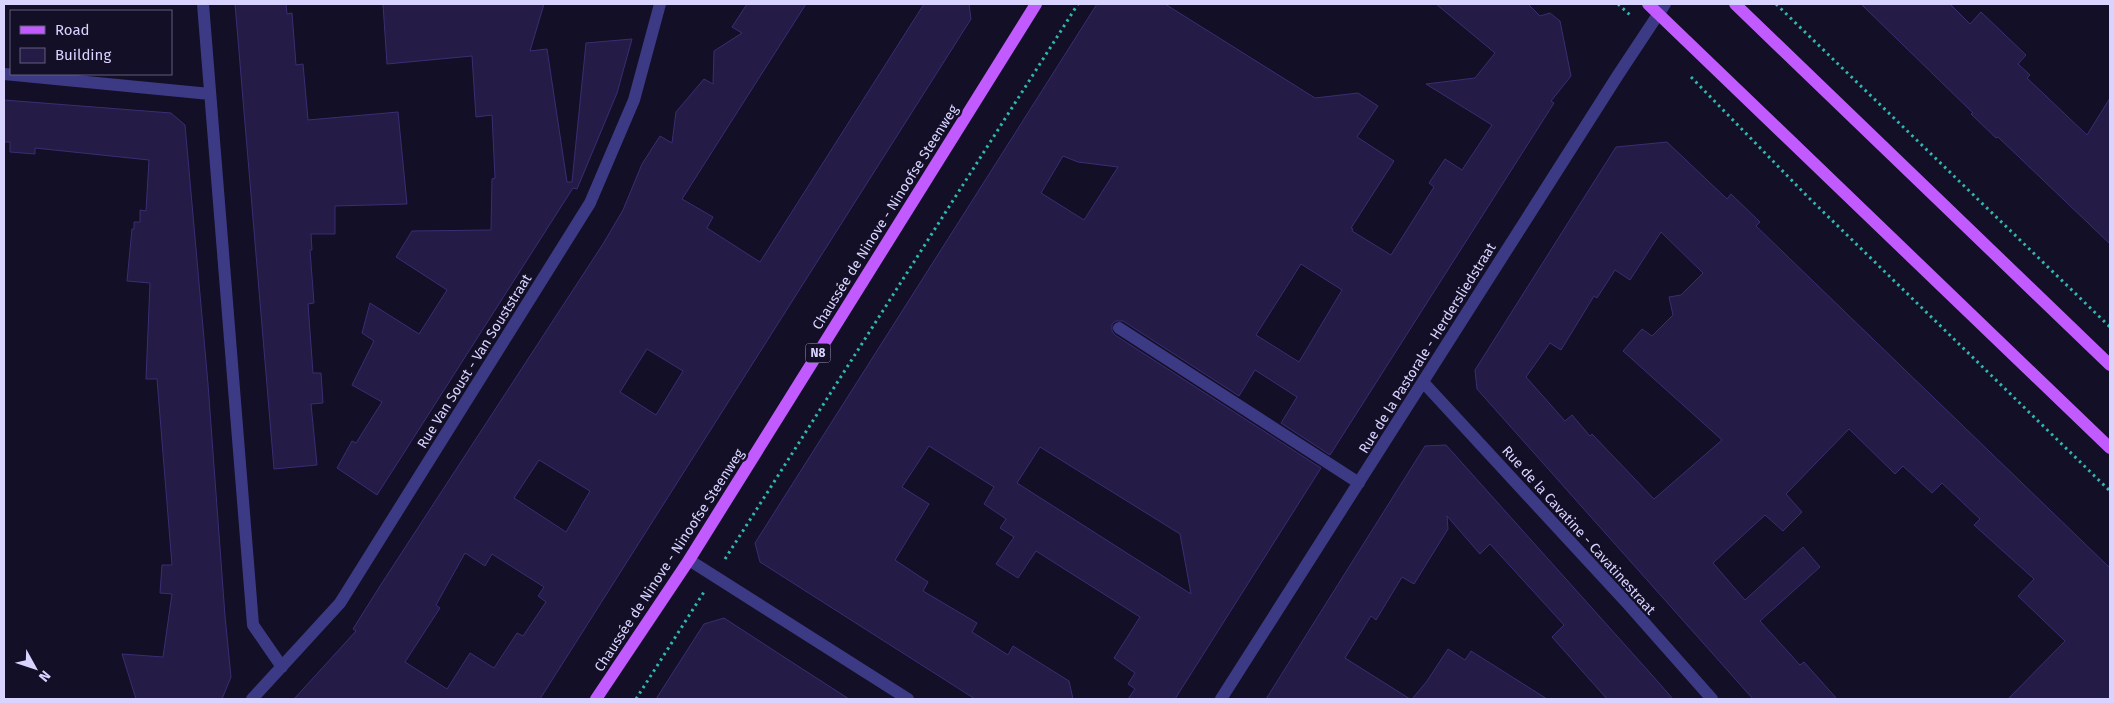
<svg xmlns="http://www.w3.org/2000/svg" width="2114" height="703" font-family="'Fira Sans',sans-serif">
  <rect width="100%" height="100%" fill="#130f26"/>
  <path fill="#241b47" stroke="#3b2d73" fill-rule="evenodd" d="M 235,4 L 286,4 L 287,14 L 292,13 L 296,65 L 303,64 L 308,120 L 398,112 L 407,204 L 335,206 L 335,234 L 311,234 L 312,250 L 310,250 L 314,303 L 308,304 L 313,373 L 321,373 L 323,403 L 311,404 L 317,465 L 274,469 Z
    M 383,4 L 544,4 L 530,51 L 547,49 L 567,182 L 572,182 L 586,43 L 632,39 L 617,93 L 577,189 L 573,188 L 377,495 L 337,468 L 352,441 L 356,443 L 382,402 L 352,385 L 374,341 L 362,333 L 370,303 L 419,334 L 447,290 L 396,257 L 412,231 L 491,230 L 492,179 L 495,178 L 492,115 L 476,117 L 472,56 L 387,64 Z
    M 747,4 L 806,4 L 682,199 L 713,217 L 707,228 L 760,262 L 924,4 L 969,4 L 971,19 L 540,699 L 294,699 L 356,631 L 353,629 L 380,586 L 603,244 L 623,210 L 642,164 L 660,136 L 672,143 L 676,112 L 704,79 L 713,84 L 714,51 L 742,33 L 732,27 ZM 647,349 L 683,371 L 656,415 L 620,392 ZM 539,460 L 590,491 L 566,532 L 514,498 ZM 465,553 L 485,566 L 492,554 L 544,587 L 538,596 L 546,602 L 523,636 L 517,633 L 494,668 L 470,653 L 447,689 L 405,662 L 440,608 L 436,605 Z
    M 1097,4 L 1165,4 L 1315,98 L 1358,93 L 1378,106 L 1357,137 L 1394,161 L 1351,228 L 1353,229 L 1352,231 L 1391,255 L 1434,187 L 1429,183 L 1445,159 L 1462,170 L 1492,125 L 1426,84 L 1475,78 L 1495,53 L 1436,4 L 1528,4 L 1540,16 L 1550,13 L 1560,21 L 1571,76 L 1551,101 L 1554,103 L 1330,455 L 1281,423 L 1297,397 L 1255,370 L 1239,396 L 1123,321 L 1116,321 L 1112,324 L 1112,331 L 1115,335 L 1321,468 L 1175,699 L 1128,699 L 1135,689 L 1128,684 L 1135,673 L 1114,658 L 1140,617 L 1036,551 L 1018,578 L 996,564 L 1014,537 L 1000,528 L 1006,519 L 984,504 L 994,487 L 929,446 L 902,487 L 929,504 L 895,560 L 928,582 L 923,591 L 977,623 L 972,632 L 1008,655 L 1013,646 L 1069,681 L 1073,699 L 975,699 L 760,562 L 755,543 ZM 1063,156 L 1078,162 L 1118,167 L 1084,220 L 1041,193 ZM 1301,264 L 1342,290 L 1299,362 L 1256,335 ZM 1040,447 L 1180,534 L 1191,594 L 1017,483 Z
    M 1861,4 L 1950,4 L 1970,24 L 1981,12 L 2026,55 L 2018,64 L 2030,75 L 2027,78 L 2087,135 L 2110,98 L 2110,244 L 1998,137 L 1996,138 L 1971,114 L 1973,113 Z
    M 4,100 L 171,113 L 185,125 L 208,384 L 225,616 L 231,677 L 222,699 L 136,699 L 122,654 L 163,657 L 172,594 L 160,593 L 162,565 L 172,565 L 157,379 L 146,379 L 150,283 L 127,281 L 132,229 L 134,229 L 134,222 L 140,222 L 140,210 L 146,211 L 149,160 L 35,148 L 35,154 L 10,152 L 10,142 L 4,142 Z
    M 1667,142 L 1727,199 L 1731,194 L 1760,222 L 1756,226 L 2110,568 L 2110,699 L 2008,699 L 2065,641 L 2018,596 L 2034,579 L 1974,525 L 1980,519 L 1942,483 L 1932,493 L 1903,466 L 1895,474 L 1849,429 L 1786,494 L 1802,512 L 1783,531 L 1765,515 L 1713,563 L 1745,600 L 1803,547 L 1820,567 L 1760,621 L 1800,665 L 1804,662 L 1837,699 L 1753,699 L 1477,389 L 1475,370 L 1616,147 ZM 1661,232 L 1703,273 L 1681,295 L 1669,297 L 1673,315 L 1652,336 L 1642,329 L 1623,351 L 1722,440 L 1654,499 L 1592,434 L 1590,436 L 1572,415 L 1565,421 L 1526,377 L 1550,343 L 1561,350 L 1594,296 L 1597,298 L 1615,270 L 1630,280 Z
    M 1446,445 L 1651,674 L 1673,699 L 1607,699 L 1552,637 L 1564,625 L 1490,544 L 1480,554 L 1447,516 L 1448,529 L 1414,584 L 1402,577 L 1376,620 L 1371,616 L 1345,658 L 1410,699 L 1266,699 L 1425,446 Z
    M 724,618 L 787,659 L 849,699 L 656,699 L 704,624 Z
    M 1448,649 L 1465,660 L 1471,651 L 1547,699 L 1412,699 L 1427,681 Z"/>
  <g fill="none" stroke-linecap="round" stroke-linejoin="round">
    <path stroke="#2fb8b0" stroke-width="3" stroke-dasharray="2.5 4" stroke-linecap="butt" d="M 1618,4 L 1630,15
      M 1776,4 L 2110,327
      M 1691,77 L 1807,196 L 2110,491
      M 725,559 L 1078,4
      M 636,699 L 704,592"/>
    <path stroke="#3d3a85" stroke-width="12" d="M 203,4 L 253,625 L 282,667
      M 4,74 L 210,94
      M 1119,328 L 1359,483
      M 1423,382 L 1627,603 L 1712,699
      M 689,560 L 908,699
      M 252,699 L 340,603 L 590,203 L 634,100 L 660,4
      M 1221,699 L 1618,75 L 1665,4"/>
    <path stroke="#c25bff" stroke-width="12" d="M 1648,4 L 2110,448
      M 1735,4 L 2110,365
      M 596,699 L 689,560 L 1036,4"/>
  </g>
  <g text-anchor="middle" stroke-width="5" stroke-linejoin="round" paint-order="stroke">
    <rect fill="#130f26" stroke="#9e99be" stroke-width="1" x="805.5" y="343.5" width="25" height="19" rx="4"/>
    <g font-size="12" font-weight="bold" fill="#d9d4ff">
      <text x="818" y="357">N8</text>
    </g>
    <g font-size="14" fill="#d9d4ff" stroke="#130f26">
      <text transform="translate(885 217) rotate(-58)" y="5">Chaussée de Ninove - Ninoofse Steenweg</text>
      <text transform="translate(1427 348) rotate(-58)" y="5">Rue de la Pastorale - Herdersliedstraat</text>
      <text transform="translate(474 361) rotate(-58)" y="5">Rue Van Soust - Van Souststraat</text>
      <text transform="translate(1579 530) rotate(48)" y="5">Rue de la Cavatine - Cavatinestraat</text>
      <text transform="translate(669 560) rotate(-57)" y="5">Chaussée de Ninove - Ninoofse Steenweg</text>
    </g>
  </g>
  <rect width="2114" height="703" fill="none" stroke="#d9d4ff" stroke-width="10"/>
  <rect x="10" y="10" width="162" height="65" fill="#130f26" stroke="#625e7d"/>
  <rect x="20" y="26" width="25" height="8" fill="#c25bff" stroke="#625e7d"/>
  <text x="55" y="35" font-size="15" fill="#d9d4ff">Road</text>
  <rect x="20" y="48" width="25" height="15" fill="#241b47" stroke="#625e7d"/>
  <text x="55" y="60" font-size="15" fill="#d9d4ff">Building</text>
  <g transform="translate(35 668) rotate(130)" stroke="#130f26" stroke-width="4" paint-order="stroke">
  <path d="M0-4L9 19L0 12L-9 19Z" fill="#d9d4ff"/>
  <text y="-8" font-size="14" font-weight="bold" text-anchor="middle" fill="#d9d4ff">N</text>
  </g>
</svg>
